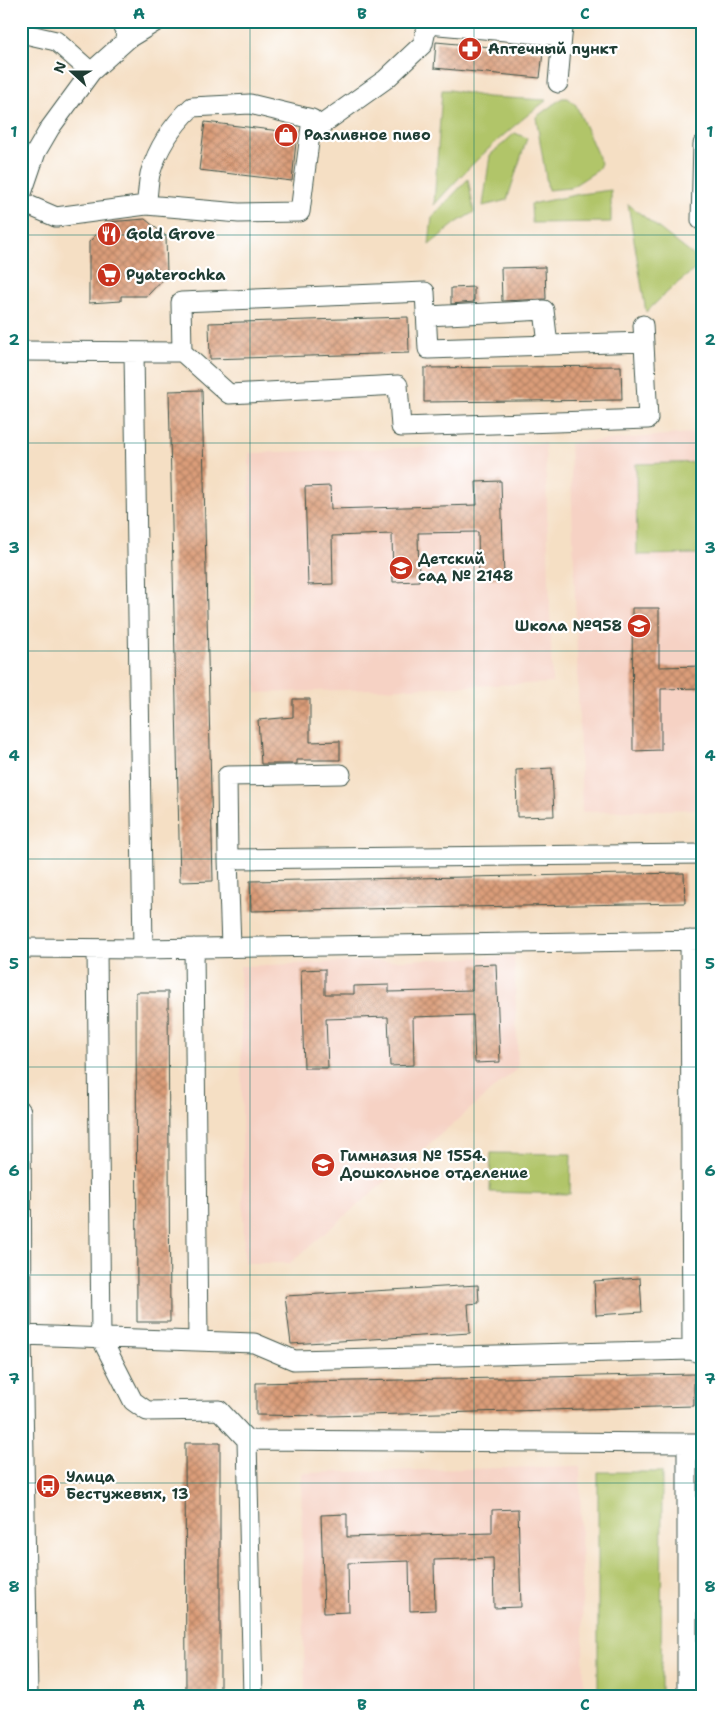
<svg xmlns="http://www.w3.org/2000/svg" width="724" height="1718" font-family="'Shantell Sans',sans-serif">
  <defs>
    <pattern id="building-cross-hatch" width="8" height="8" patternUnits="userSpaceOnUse" patternTransform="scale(1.25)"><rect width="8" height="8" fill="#db9d79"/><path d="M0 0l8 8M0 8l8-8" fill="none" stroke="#b18164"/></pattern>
  </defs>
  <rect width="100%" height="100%" fill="#fff"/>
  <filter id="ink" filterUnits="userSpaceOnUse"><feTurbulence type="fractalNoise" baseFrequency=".02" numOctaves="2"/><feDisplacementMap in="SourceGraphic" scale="10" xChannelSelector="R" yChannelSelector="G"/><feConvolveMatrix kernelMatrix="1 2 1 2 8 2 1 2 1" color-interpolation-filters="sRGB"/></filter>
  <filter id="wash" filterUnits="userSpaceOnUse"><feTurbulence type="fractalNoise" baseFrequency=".0096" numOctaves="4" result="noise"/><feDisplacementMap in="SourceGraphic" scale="20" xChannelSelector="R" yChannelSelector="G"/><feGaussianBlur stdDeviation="1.12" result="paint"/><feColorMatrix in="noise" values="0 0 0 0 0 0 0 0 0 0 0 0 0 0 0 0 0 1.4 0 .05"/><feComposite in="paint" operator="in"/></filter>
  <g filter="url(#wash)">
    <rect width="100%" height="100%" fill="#f5dfc4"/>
    <path fill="#f6d2c4" d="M 703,432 L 703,809 L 582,812 L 570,443 Z
      M 545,443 L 552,683 L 256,693 L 249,453 Z
      M 514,956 L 518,1068 L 290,1263 L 244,1263 L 240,966 Z
      M 580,1466 L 584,1697 L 305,1697 L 301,1473 Z"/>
    <path fill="#b1c569" stroke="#68814e" d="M 442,90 L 450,90 L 487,97 L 547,100 C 504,132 470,165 434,205 Z
      M 562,98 L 568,98 L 576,105 L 601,163 L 598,170 L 570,188 L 548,190 L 536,117 Z
      M 515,133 L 527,138 L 507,200 L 483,206 L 490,155 Z
      M 468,179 L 474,212 L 456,223 L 429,245 L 432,217 Z
      M 611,190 L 611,222 L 532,223 L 531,204 L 580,194 Z
      M 628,204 L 703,263 L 675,285 L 646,312 Z
      M 703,462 L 703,554 L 637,555 L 636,464 Z
      M 491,1153 L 571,1154 L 570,1194 L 490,1192 Z
      M 598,1472 L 662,1472 L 661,1697 L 598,1697 Z"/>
    <g id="blocks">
      <path fill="url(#building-cross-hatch)" d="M 436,42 L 543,52 L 540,78 L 434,68 Z
        M 205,122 L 297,133 L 292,181 L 199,170 Z
        M 145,219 L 166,236 L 167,275 L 147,296 L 121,296 L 121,301 L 89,303 L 89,242 L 108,222 Z
        M 545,267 L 546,299 L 502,301 L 501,268 Z
        M 474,287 L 474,302 L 451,304 L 451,288 Z
        M 408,317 L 409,353 L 210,359 L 209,323 Z
        M 621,366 L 622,400 L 424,402 L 424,368 Z
        M 202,390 L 213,881 L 180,882 L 169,391 Z
        M 501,481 L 504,578 L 479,579 L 478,532 L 418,533 L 419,581 L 393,582 L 392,534 L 332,536 L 333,584 L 308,585 L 305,487 L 330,486 L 331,509 L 477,505 L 476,482 Z
        M 632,608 L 659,608 L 659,667 L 703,666 L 703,688 L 661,689 L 661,750 L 633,751 Z
        M 293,699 L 310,699 L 310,742 L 340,741 L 340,760 L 297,760 L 297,764 L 261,764 L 258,720 L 293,717 Z
        M 552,768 L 554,816 L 517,817 L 516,770 Z
        M 684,873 L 685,903 L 251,911 L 250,881 Z
        M 496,964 L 500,1062 L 475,1063 L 473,1015 L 413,1017 L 414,1065 L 390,1066 L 388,1017 L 326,1019 L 328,1068 L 304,1068 L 301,970 L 325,969 L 325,994 L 354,994 L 354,986 L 389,985 L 389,992 L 472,990 L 472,965 Z
        M 136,992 L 168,992 L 170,1322 L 137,1322 Z
        M 640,1278 L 642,1312 L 596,1315 L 594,1281 Z
        M 478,1285 L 479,1303 L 468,1304 L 470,1333 L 291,1344 L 285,1296 Z
        M 694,1374 L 694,1406 L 329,1416 L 256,1415 L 256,1383 Z
        M 185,1443 L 220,1443 L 220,1697 L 186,1697 Z
        M 518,1509 L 521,1607 L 494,1608 L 493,1558 L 434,1560 L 435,1610 L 410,1611 L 409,1561 L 348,1563 L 349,1612 L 324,1613 L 321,1515 L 347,1514 L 347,1537 L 492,1533 L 492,1510 Z"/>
    </g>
  </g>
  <g filter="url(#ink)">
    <use href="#blocks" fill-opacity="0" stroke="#3f554a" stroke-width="1"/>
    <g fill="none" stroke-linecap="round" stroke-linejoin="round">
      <g stroke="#3f554a" stroke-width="21">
        <path id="minor" d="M 120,21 L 129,38
          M 428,24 L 562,36 L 564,21
          M 21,33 L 56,41 L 91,72
          M 558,83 L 562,36
          M 310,133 L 386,79 L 423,44 L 428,21
          M 703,144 L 701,220 L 703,221
          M 21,196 L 36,152 L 50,128 L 91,72 L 129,38 L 157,21
          M 21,202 L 56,217 L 146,205 L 239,213 L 300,212 L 312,119 L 250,104 L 192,107 C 173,125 158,147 150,174 C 148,184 148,195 146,205
          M 427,316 L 544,310 L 548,345
          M 21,351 L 182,352 L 229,394 L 398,385 L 401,427 L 648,419 L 643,325
          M 134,352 L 143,949
          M 182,352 L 181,302 L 425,292 L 428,349 L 644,342
          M 228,859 L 227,776 L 341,774
          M 690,940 L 692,1350
          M 231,947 L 228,859 L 703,854
          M 21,948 L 143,949 L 703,940
          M 194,948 L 198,1341
          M 97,949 L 101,1338 L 133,1401 L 147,1411 L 219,1410 L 247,1440 L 687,1443
          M 21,1111 L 22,1335 L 28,1697
          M 22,1335 L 254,1343 L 294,1360 L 692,1350 L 703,1355
          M 247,1440 L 253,1697
          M 687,1697 L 687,1443 L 703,1443"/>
      </g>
      <use href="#minor" stroke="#fff" stroke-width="19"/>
    </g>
  </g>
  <path fill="none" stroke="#0f766e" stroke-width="1" stroke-opacity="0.55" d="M 250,21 L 250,1697M 474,21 L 474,1697M 21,235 L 703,235M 21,443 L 703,443M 21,651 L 703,651M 21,859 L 703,859M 21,1067 L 703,1067M 21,1275 L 703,1275M 21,1483 L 703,1483"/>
  <defs>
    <g id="pharmacy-disc" transform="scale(1.25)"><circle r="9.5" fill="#c8321e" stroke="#fff"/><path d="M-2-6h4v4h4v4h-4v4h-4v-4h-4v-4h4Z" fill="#fff"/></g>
    <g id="shop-disc" transform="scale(1.25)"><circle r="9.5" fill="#c8321e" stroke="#fff"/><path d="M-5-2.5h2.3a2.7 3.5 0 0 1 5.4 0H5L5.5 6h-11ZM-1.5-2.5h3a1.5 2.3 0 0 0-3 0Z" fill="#fff"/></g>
    <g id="restaurant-disc" transform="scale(1.25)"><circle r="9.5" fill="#c8321e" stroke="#fff"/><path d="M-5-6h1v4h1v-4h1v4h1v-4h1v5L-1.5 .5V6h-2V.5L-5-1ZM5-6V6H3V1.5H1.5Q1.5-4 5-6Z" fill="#fff"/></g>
    <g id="supermarket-disc" transform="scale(1.25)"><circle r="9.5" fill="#c8321e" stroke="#fff"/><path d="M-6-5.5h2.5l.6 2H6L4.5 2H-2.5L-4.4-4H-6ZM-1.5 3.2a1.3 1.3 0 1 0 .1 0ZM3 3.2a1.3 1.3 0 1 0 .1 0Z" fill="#fff"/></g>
    <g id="school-disc" transform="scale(1.25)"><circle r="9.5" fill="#c8321e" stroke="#fff"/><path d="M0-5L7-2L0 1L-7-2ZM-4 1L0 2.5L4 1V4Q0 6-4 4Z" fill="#fff"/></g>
    <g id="bus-disc" transform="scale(1.25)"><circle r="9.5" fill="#c8321e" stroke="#fff"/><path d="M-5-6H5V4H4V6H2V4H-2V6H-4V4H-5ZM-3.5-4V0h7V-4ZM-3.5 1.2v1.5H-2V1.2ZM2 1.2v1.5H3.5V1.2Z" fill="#fff"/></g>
  </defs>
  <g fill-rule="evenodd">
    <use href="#pharmacy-disc" x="470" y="49"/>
    <use href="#shop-disc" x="286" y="135"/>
    <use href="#restaurant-disc" x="109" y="234"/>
    <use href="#supermarket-disc" x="109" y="275"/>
    <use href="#school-disc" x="401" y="568"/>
    <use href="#school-disc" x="639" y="626"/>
    <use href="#school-disc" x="323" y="1165"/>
    <use href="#bus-disc" x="48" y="1486"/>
  </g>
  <g text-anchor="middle" stroke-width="4.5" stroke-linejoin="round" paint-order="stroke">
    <g font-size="15" font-weight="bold" fill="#1f3d34" stroke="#fff" text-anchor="start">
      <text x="488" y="54">Аптечный пункт</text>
      <text x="304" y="140">Разливное пиво</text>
      <text x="126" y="239">Gold Grove</text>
      <text x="126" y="280">Pyaterochka</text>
      <text x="418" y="564">Детский<tspan x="418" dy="17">сад № 2148</tspan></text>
      <text x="622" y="631" text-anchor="end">Школа №958</text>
      <text x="340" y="1161">Гимназия № 1554.<tspan x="340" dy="17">Дошкольное отделение</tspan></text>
      <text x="66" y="1482">Улица<tspan x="66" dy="17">Бестужевых, 13</tspan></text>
    </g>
  </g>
  <rect width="724" height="1718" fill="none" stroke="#fff" stroke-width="55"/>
  <g transform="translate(72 72) rotate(291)" stroke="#ffffff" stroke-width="4" paint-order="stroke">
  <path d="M0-4L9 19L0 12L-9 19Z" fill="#1f3d34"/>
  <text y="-8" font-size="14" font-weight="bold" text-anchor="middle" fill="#1f3d34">N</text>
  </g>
  <rect x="28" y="28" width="668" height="1662" fill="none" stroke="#0f766e" stroke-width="2"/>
  <g font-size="16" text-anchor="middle" font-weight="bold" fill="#0f766e">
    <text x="139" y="19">A</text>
    <text x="362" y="19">B</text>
    <text x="585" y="19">C</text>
    <text x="14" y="137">1</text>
    <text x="710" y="137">1</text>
    <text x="14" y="345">2</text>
    <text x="710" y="345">2</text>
    <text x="14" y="553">3</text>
    <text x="710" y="553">3</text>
    <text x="14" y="761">4</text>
    <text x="710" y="761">4</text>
    <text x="14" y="969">5</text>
    <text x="710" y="969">5</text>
    <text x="14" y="1176">6</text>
    <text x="710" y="1176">6</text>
    <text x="14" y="1384">7</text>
    <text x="710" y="1384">7</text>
    <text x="14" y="1592">8</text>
    <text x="710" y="1592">8</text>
    <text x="139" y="1710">A</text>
    <text x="362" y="1710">B</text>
    <text x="585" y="1710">C</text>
  </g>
</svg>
